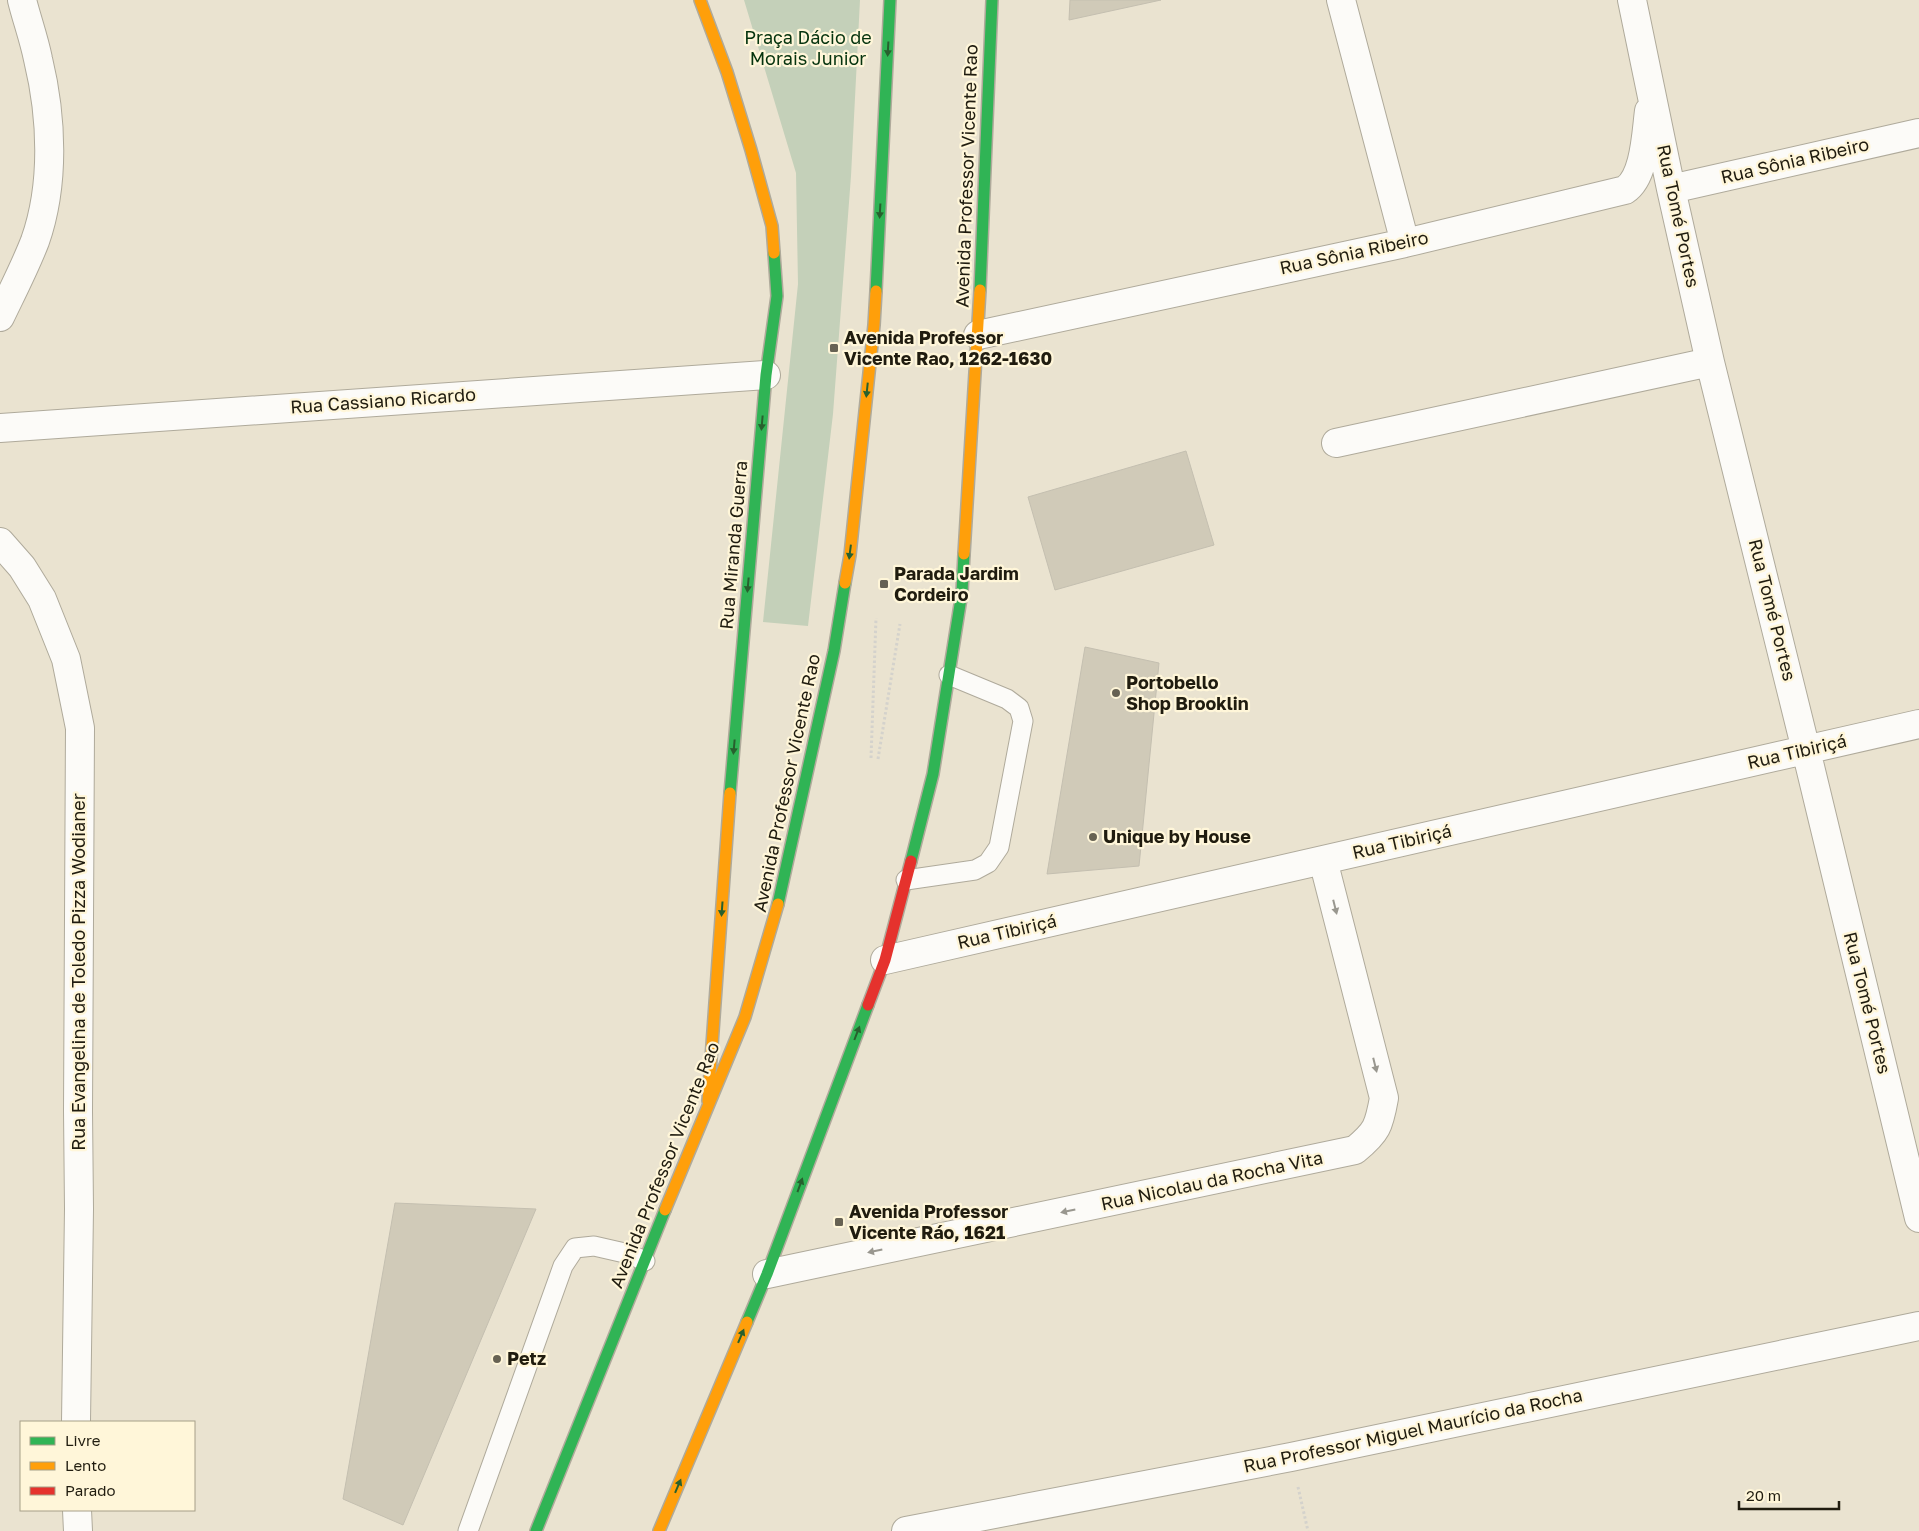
<svg xmlns="http://www.w3.org/2000/svg" width="1919" height="1531" font-family="'Golos Text',sans-serif">
  <rect width="100%" height="100%" fill="#eae3d0"/>
  <path fill="#c4d0b9" d="M 744,0 L 860,0 L 851,176 L 833,414 L 808,626 L 763,622 L 798,284 L 796,173 Z"/>
  <path fill="#d0cab8" stroke="#c4bfb0" d="M 1070,0 L 1161,0 L 1069,20 Z
    M 1186,451 L 1214,545 L 1055,590 L 1028,497 Z
    M 1085,647 L 1159,663 L 1139,866 L 1047,874 Z
    M 395,1203 L 536,1209 L 403,1525 L 343,1499 Z"/>
  <g fill="none" stroke-linecap="round" stroke-linejoin="round">
    <g stroke="#afaa9b" stroke-width="21">
      <path id="lane" d="M 906,880 L 975,870 L 988,863 L 999,847 L 1023,721 L 1019,708 L 1007,699 L 949,675
        M 468,1531 L 563,1266 L 575,1248 L 594,1246 L 629,1254 L 645,1261"/>
    </g>
    <g stroke="#afaa9b" stroke-width="30">
      <path id="street" d="M 1341,0 L 1405,243
        M 1632,0 L 1671,189 L 1710,362 L 1806,750 L 1919,1218
        M 1671,189 L 1919,133
        M 0,317 C 12,292 25,267 35,241 C 55,184 52,117 38,59 C 34,39 27,20 22,0
        M 978,335 L 1405,243 L 1625,190 C 1645,177 1646,133 1649,111
        M 0,428 L 766,375
        M 1336,443 L 1710,362
        M 0,542 L 22,567 L 42,599 L 66,659 L 80,728 L 78,1111 L 79,1209 L 76,1422
        M 885,960 L 1919,724
        M 767,1274 L 1355,1150 C 1377,1132 1379,1126 1384,1098 L 1323,860
        M 77,1510 L 78,1531
        M 906,1531 L 1291,1457 L 1919,1326"/>
    </g>
    <g stroke="#afaa9b" stroke-width="14">
      <path id="fast" d="M 980,290 L 992,0
        M 876,291 L 890,0
        M 730,793 L 766,375 L 777,296 L 774,253
        M 911,861 L 933,774 L 962,592 L 964,554
        M 778,904 L 834,651 L 845,583
        M 747,1322 L 767,1274 L 868,1005
        M 536,1531 L 665,1210"/>
    </g>
    <g stroke="#afaa9b" stroke-width="14">
      <path id="slow" d="M 700,0 L 727,72 L 751,150 L 772,226 L 774,253
        M 964,554 L 980,290
        M 845,583 L 850,555 L 874,325 L 876,291
        M 708,1101 L 730,793
        M 665,1210 L 745,1017 L 778,904
        M 659,1531 L 747,1322"/>
    </g>
    <g stroke="#afaa9b" stroke-width="14">
      <path id="jam" d="M 868,1005 L 885,960 L 911,861"/>
    </g>
    <path stroke="#d4d2cc" stroke-width="3" stroke-dasharray="2.5 2.5" stroke-linecap="butt" d="M 871,758 L 876,618
      M 878,759 L 900,624
      M 1298,1487 L 1308,1531"/>
    <use href="#lane" stroke="#fcfbf8" stroke-width="19"/>
    <use href="#street" stroke="#fcfbf8" stroke-width="28"/>
    <use href="#fast" stroke="#30b455" stroke-width="11"/>
    <use href="#slow" stroke="#ff9f0a" stroke-width="11"/>
    <use href="#jam" stroke="#e5322d" stroke-width="11"/>
  </g>
  <defs><path id="oneway-solid" d="M-6-.8H1V-3.2L6.5 0L1 3.2V.8H-6Z" transform="scale(1.25)"/></defs>
  <g fill="#27602e">
    <use href="#oneway-solid" transform="translate(888 49) rotate(93)"/>
    <use href="#oneway-solid" transform="translate(880 211) rotate(93)"/>
    <use href="#oneway-solid" transform="translate(867 390) rotate(96)"/>
    <use href="#oneway-solid" transform="translate(762 423) rotate(95)"/>
    <use href="#oneway-solid" transform="translate(850 552) rotate(97)"/>
    <use href="#oneway-solid" transform="translate(748 585) rotate(95)"/>
    <use href="#oneway-solid" transform="translate(734 747) rotate(95)"/>
    <use href="#oneway-solid" transform="translate(722 909) rotate(94)"/>
    <use href="#oneway-solid" transform="translate(857 1033) rotate(-69)"/>
    <use href="#oneway-solid" transform="translate(800 1185) rotate(-70)"/>
    <use href="#oneway-solid" transform="translate(741 1336) rotate(-67)"/>
    <use href="#oneway-solid" transform="translate(678 1486) rotate(-67)"/>
  </g>
  <g fill="#99978f">
    <use href="#oneway-solid" transform="translate(1335 907) rotate(76)"/>
    <use href="#oneway-solid" transform="translate(1375 1065) rotate(76)"/>
    <use href="#oneway-solid" transform="translate(1068 1211) rotate(168)"/>
    <use href="#oneway-solid" transform="translate(875 1251) rotate(168)"/>
  </g>
  <g fill="#676253" stroke="#fff6d9" stroke-width="2">
    <rect x="829" y="343" width="10" height="10" rx="2.5"/>
    <rect x="879" y="579" width="10" height="10" rx="2.5"/>
    <circle cx="1116" cy="693" r="5"/>
    <circle cx="1093" cy="837" r="5"/>
    <rect x="834" y="1217" width="10" height="10" rx="2.5"/>
    <circle cx="497" cy="1359" r="5"/>
  </g>
  <g text-anchor="middle" stroke-width="4.5" stroke-linejoin="round" paint-order="stroke">
    <g font-size="18" fill="#05330e" stroke="#fff6d9">
      <text x="808" y="44">Praça Dácio de<tspan x="808" dy="21">Morais Junior</tspan></text>
    </g>
    <g font-size="18" fill="#201c0f" stroke="#fff6d9">
      <text transform="translate(1795 161) rotate(-13)" y="6">Rua Sônia Ribeiro</text>
      <text transform="translate(967 176) rotate(-88)" y="6">Avenida Professor Vicente Rao</text>
      <text transform="translate(1678 216) rotate(78)" y="6">Rua Tomé Portes</text>
      <text transform="translate(1354 253) rotate(-12)" y="6">Rua Sônia Ribeiro</text>
      <text transform="translate(383 401) rotate(-4)" y="6">Rua Cassiano Ricardo</text>
      <text transform="translate(734 545) rotate(-85)" y="6">Rua Miranda Guerra</text>
      <text transform="translate(1772 610) rotate(76)" y="6">Rua Tomé Portes</text>
      <text transform="translate(1797 752) rotate(-13)" y="6">Rua Tibiriçá</text>
      <text transform="translate(787 783) rotate(-78)" y="6">Avenida Professor Vicente Rao</text>
      <text transform="translate(1402 842) rotate(-13)" y="6">Rua Tibiriçá</text>
      <text transform="translate(1007 932) rotate(-13)" y="6">Rua Tibiriçá</text>
      <text transform="translate(79 972) rotate(-90)" y="6">Rua Evangelina de Toledo Pizza Wodianer</text>
      <text transform="translate(1867 1003) rotate(76)" y="6">Rua Tomé Portes</text>
      <text transform="translate(665 1165) rotate(-68)" y="6">Avenida Professor Vicente Rao</text>
      <text transform="translate(1212 1181) rotate(-12)" y="6">Rua Nicolau da Rocha Vita</text>
      <text transform="translate(1413 1431) rotate(-12)" y="6">Rua Professor Miguel Maurício da Rocha</text>
    </g>
    <g font-size="18" font-weight="bold" fill="#201c0f" stroke="#fff6d9" text-anchor="start">
      <text x="844" y="344">Avenida Professor<tspan x="844" dy="21">Vicente Rao, 1262-1630</tspan></text>
      <text x="894" y="580">Parada Jardim<tspan x="894" dy="21">Cordeiro</tspan></text>
      <text x="1126" y="689">Portobello<tspan x="1126" dy="21">Shop Brooklin</tspan></text>
      <text x="1103" y="843">Unique by House</text>
      <text x="849" y="1218">Avenida Professor<tspan x="849" dy="21">Vicente Ráo, 1621</tspan></text>
      <text x="507" y="1365">Petz</text>
    </g>
  </g>
  <rect x="20" y="1421" width="175" height="90" fill="#fff6d9" stroke="#a69f88"/>
  <rect x="30" y="1437" width="25" height="8" fill="#30b455" stroke="#a69f88"/>
  <text x="65" y="1446" font-size="15" fill="#201c0f">Livre</text>
  <rect x="30" y="1462" width="25" height="8" fill="#ff9f0a" stroke="#a69f88"/>
  <text x="65" y="1471" font-size="15" fill="#201c0f">Lento</text>
  <rect x="30" y="1487" width="25" height="8" fill="#e5322d" stroke="#a69f88"/>
  <text x="65" y="1496" font-size="15" fill="#201c0f">Parado</text>
  <path d="M1739 1501v8h100v-8" fill="none" stroke="#201c0f" stroke-width="2.5"/>
  <text x="1746" y="1501" font-size="15" fill="#201c0f" stroke="#fff6d9" stroke-width="4" paint-order="stroke">20 m</text>
</svg>
